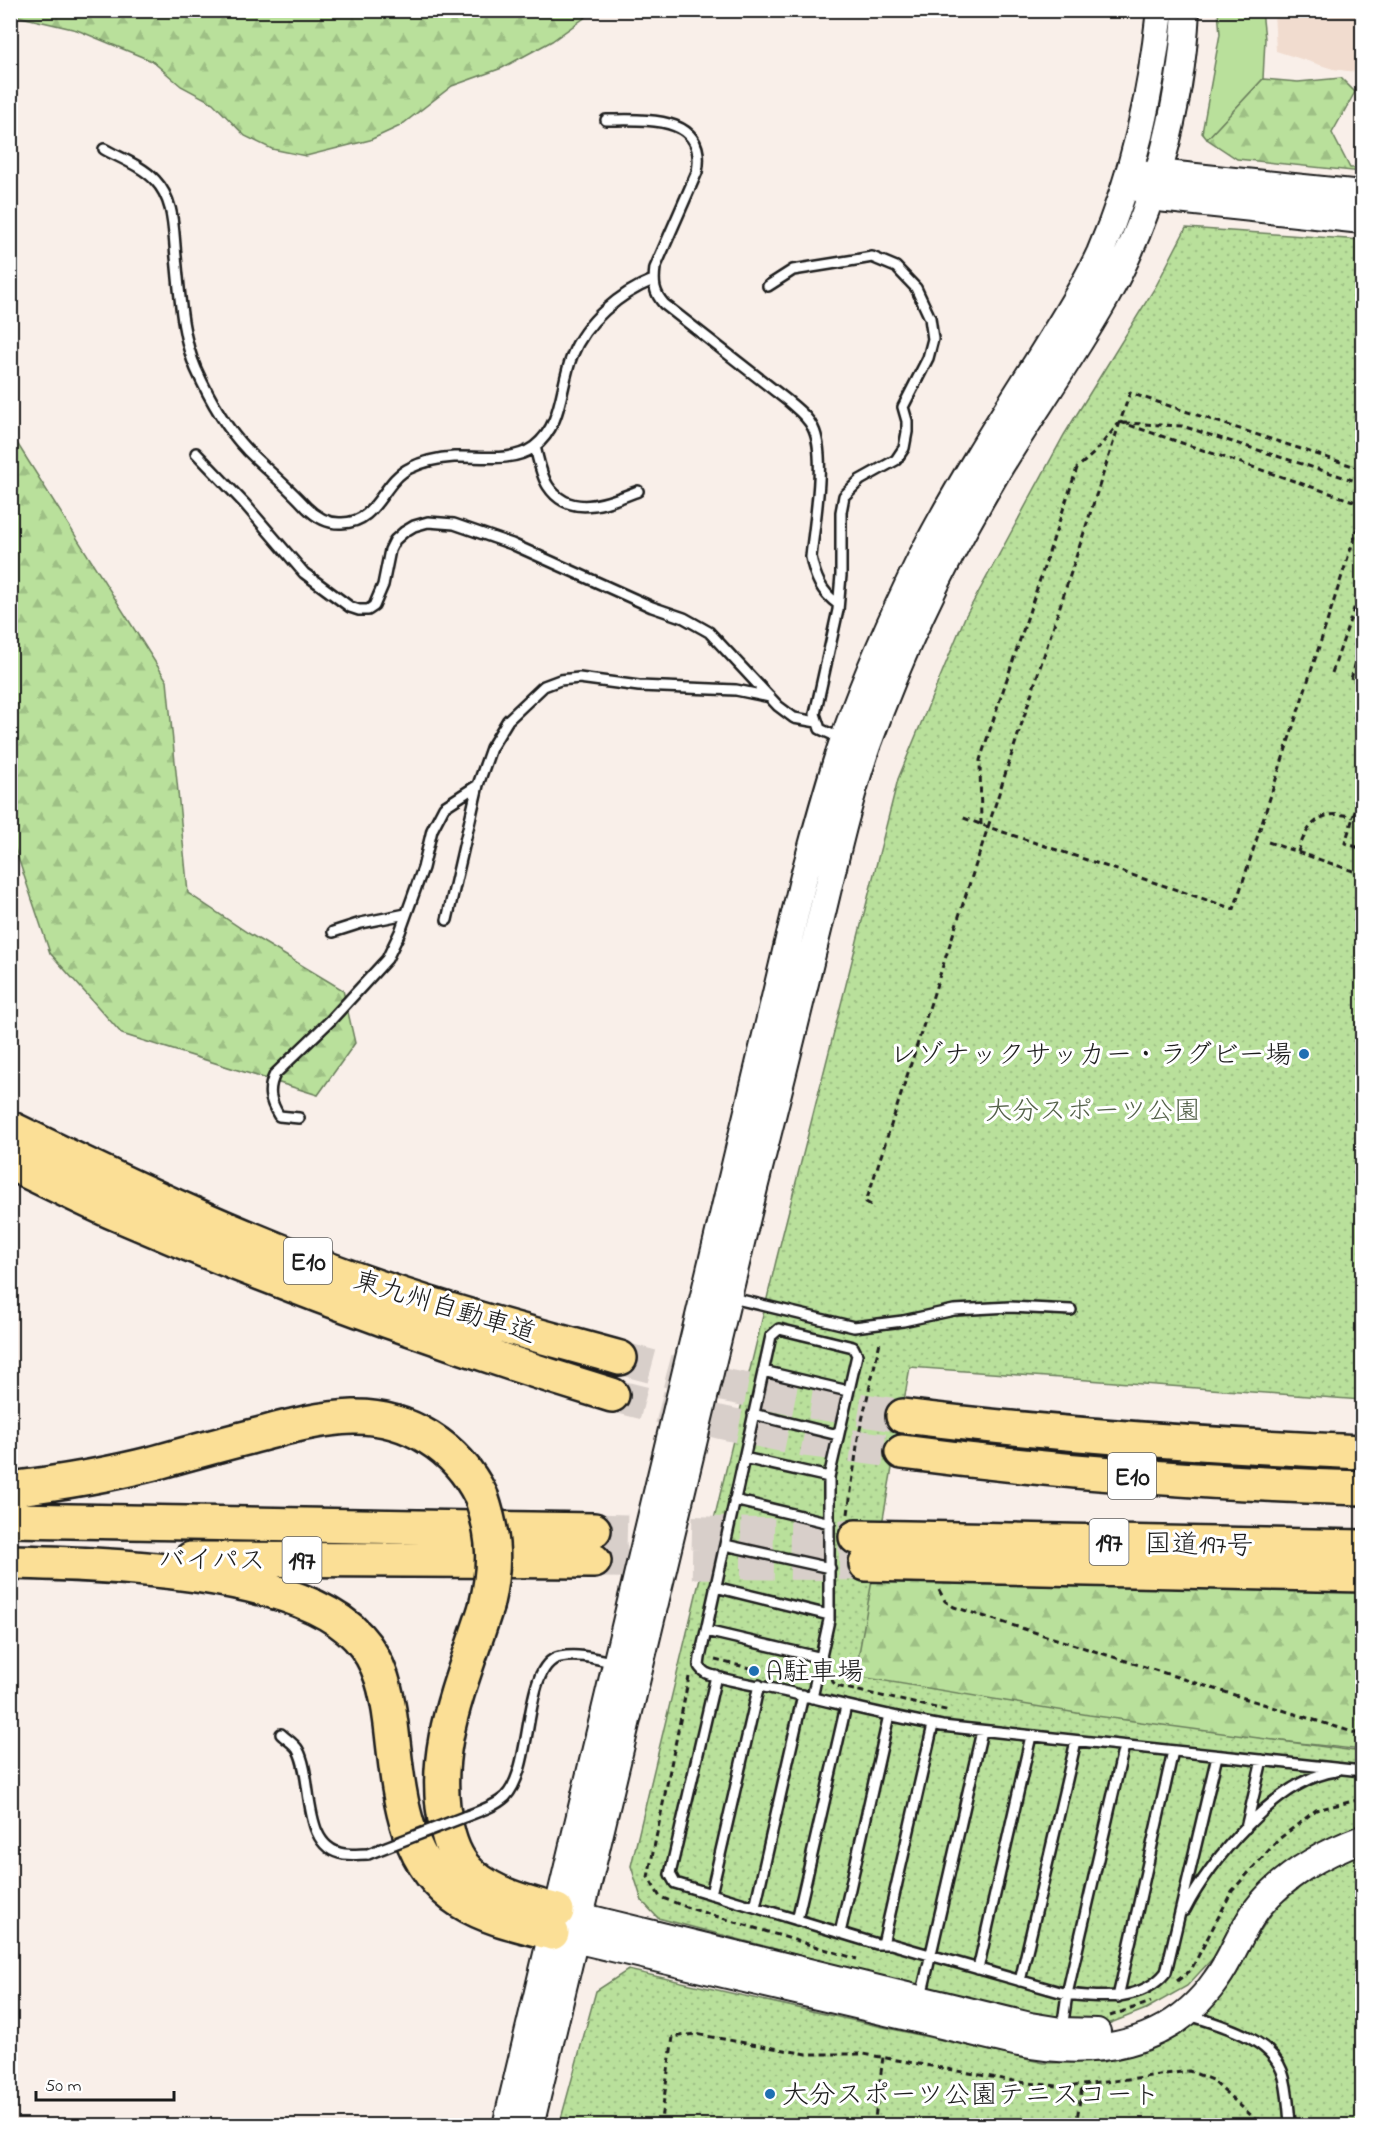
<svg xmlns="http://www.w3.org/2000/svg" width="1373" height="2136" font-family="'Indie Flower','Klee One',sans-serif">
  <defs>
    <pattern id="forest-firs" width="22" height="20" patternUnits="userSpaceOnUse" patternTransform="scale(1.5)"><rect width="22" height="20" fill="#b9e09b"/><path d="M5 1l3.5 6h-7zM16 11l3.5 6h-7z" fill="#9ec085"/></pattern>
    <pattern id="park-dots" width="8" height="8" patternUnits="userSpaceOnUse" patternTransform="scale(1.5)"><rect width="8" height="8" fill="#b9e09b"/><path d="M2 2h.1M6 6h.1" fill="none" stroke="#9ec085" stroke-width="1.8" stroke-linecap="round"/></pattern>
  </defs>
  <rect width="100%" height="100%" fill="#f9efe9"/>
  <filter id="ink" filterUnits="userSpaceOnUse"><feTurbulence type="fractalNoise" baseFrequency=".0167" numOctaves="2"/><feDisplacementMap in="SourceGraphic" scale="12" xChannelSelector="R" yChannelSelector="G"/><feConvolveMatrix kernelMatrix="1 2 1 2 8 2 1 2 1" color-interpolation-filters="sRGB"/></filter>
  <g filter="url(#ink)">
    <path fill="#f1dccf" d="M 1274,11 L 1362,11 L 1362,73 L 1333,69 L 1276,51 Z"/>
    <path fill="#b9e09b" stroke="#6a7e5c" stroke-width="1.5" d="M 1218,11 L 1262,11 L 1265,39 L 1263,79 L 1207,139 L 1202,133 L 1220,34 Z"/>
    <path fill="url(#forest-firs)" stroke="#6a7e5c" stroke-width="1.5" d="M 13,11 L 594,11 L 552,41 L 502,68 L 452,86 L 400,126 L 370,140 L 306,156 L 272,149 L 245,136 L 213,103 L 181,86 L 152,61 L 77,30 L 17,16 Z
      M 1341,78 L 1355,92 L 1332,133 L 1350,168 L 1362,168 L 1362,172 L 1237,159 L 1207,139 L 1263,79 L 1298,82 Z
      M 10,432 L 167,681 L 188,893 L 248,933 L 343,990 L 355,1043 L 318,1095 L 122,1034 L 50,953 L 11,837 Z
      M 857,1573 L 1362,1591 L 1362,1750 L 966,1706 L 846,1682 Z"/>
    <path fill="url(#park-dots)" stroke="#6a7e5c" stroke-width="1.5" d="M 1186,228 L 1362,240 L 1362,1400 L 910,1367 L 855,1676 L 1089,1715 L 1362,1752 L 1362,1832 L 1310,1855 L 1259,1887 L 1224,1946 L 1187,1986 L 1146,2009 L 1098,2028 L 1048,2021 L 658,1918 L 642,1901 L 631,1866 L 776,1261 L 898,779 L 965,617 L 1064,435 L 1156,286 Z
      M 1362,1855 L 1362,2125 L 559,2126 L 596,1991 L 628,1970 L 1044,2063 L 1103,2062 L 1177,2037 L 1212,2005 L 1276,1907 L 1332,1862 Z"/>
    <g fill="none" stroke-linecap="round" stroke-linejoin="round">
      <path stroke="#d8cfca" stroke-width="33" stroke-dasharray="33 16" stroke-linecap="butt" d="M 620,1358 L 717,1384 L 810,1402 L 903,1416
        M 612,1395 L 719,1422 L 805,1440 L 902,1452
        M 594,1530 L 856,1537
        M 594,1561 L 866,1564"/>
      <g stroke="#1c1c1c" stroke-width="14">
        <path id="lane" d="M 606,120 C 645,120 708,114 697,172 L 655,268 C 653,283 654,293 664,304 L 788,401 C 797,409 808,417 813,428 C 827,456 814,525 811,557 C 815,577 821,592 838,604
          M 104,149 C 120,158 142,166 155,180 C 175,201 173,230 176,257 C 180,294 181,334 196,369 C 209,398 225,427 247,450 C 266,469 288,487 306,507 C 316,517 328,524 342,523 C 378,523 382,481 410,468 C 424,461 438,458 454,457 C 479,456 512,463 534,447 C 563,425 560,386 572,356 C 585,322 620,293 653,280
          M 768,286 L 793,270 L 855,260 L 872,257 L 896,267 L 916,288 L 930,318 L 933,339 L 928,358 L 903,407 L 907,421 L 907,432 L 904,448 L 896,460 L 860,480 L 844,496 L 841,512 L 841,575 L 838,610 L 815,714 L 820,729 L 842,739
          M 535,446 C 538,459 541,475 548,486 C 570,520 610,502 638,491
          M 196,453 L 244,503 L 304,573 L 350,607 L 359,610 L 368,610 L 374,606 L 383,585 L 390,550 L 395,540 L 404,532 L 414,526 L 428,522 L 454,524 L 512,544 L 652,607 L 684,618 L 709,632 L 778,706 L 794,718 L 817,722
          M 447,920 L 478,785 L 491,748 L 508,720 L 544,686 L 560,680 L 579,678 L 639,686 L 736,690 L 770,697
          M 333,932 L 361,923 L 406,914
          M 299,1118 L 279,1116 C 270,1101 267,1090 275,1074 L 331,1020 L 387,959 L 400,932 L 423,868 L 432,830 L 444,807 L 478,785
          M 728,1297 L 854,1327 L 903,1321 L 954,1310 L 1010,1307 L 1071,1310
          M 763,1371 L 848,1391
          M 753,1414 L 838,1435
          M 744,1458 L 829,1477
          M 734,1500 L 830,1523
          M 725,1545 L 830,1568
          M 715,1587 L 829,1615
          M 706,1631 L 822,1658
          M 716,1676 L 670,1874 L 675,1883 L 877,1944 L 891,1944 L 1067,1994 C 1101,1998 1142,2002 1166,1972 L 1217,1756
          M 812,1698 L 829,1620 L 829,1477 L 857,1355 L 853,1347 L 779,1329 L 771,1336 L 700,1658 L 699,1666 C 702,1670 702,1671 706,1673 C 723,1681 759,1685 778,1690 C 833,1702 887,1716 942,1726 L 1362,1771
          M 281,1734 C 286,1739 295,1744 298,1750 C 314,1779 301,1848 344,1854 C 352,1855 360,1854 368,1854
          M 464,1817 C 477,1812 494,1807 505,1797 C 535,1767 522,1664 560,1657 C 579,1653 597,1659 615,1663
          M 1246,1828 L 1262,1760
          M 711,1894 L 759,1685
          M 755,1907 L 803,1695
          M 1185,1910 C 1210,1860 1278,1779 1336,1771
          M 797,1920 L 846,1706
          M 840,1933 L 889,1715
          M 883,1944 L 933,1725
          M 978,1969 L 1031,1736
          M 1020,1981 L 1076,1741
          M 921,1997 L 982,1731
          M 1118,1997 L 1173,1751
          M 1189,2015 C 1220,2025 1269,2037 1282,2071 C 1288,2087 1288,2105 1290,2122
          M 1062,2029 L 1067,1994 L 1124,1746"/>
      </g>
      <g stroke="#1c1c1c" stroke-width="30">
        <path id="secondary" d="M 1141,176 L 1157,173 L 1362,194
          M 1138,186 L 1149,197 L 1362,220
          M 563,1912 L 1030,2026 L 1061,2031 L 1097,2032
          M 557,1935 L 1019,2043 C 1093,2057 1169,2048 1216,1980 C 1233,1957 1241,1928 1260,1905 C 1287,1873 1324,1853 1362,1839
          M 506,2126 L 804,876 C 817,827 830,778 847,730 C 868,671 894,613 922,556 C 956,490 996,427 1036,364 C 1058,328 1082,292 1100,253 C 1134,174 1151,96 1160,10
          M 530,2126 C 604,1813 677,1500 754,1188 C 775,1105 796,1021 816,938 C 832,873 846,806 868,743 C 901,652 943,563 992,480 C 1028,419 1070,361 1105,299 C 1154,213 1181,109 1186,10"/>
      </g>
      <g stroke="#1c1c1c" stroke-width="38">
        <path id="highway" d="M 10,1128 C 131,1187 253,1245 381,1288 C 459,1315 540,1336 620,1358
          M 10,1163 C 46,1180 81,1198 117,1214 C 279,1284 444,1344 612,1395
          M 903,1416 C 1056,1435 1209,1445 1362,1452
          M 902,1452 C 1055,1472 1208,1483 1362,1488
          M 10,1489 C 59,1483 107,1475 154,1463 C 186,1454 218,1445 250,1437 C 284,1428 318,1418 353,1417 C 408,1416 457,1447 481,1496
          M 10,1520 L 594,1530
          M 856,1537 L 1362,1547
          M 191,1559 L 594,1561
          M 10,1562 C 99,1564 296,1569 358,1637 C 381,1662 387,1692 391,1724 C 399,1789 401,1863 462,1902 C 489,1919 522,1925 552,1933
          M 866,1564 L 1362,1575
          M 486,1607 C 463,1681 428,1751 447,1829 C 451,1847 458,1864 473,1876 C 497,1896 528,1903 557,1911"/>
      </g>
      <path stroke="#1c1c1c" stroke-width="3" stroke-dasharray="6 4.5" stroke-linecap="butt" d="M 1120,422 L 988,827 L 1234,909 L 1362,514
        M 1120,422 L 1362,504
        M 1124,423 L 1182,426 L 1362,483
        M 1332,673 L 1362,585
        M 1351,679 L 1362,642
        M 1362,806 L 1357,805 L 1345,843 L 1362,849
        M 981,825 L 980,760 L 1077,468 L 1094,453 L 1120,422 L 1130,393 L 1362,469
        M 1268,842 L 1362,874
        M 1298,852 C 1307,823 1322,808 1353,817
        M 871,1205 L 866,1202 L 988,827 L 961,817
        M 848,1514 L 858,1438 L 880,1342
        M 939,1590 L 945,1601 L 954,1607 L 1362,1735
        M 715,1660 L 754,1669
        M 689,1677 L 648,1877 L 660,1897 L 689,1908 L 857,1959
        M 831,1679 L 836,1686 L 950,1711
        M 1177,1981 L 1191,1970 L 1232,1891 L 1279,1839 L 1316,1810 L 1362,1799
        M 1110,2016 L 1151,2002
        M 1301,2122 L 1362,2124
        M 660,2126 L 673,2037 L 695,2034 L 807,2054 L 864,2054 L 1019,2082 L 1067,2087 L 1189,2071 L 1212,2080 L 1255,2119 L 1277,2121
        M 874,2126 L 883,2057
        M 1076,2126 L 1082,2086"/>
      <use href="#lane" stroke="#fff" stroke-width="9"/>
      <use href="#secondary" stroke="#fff" stroke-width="26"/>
      <use href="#highway" stroke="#fbdf96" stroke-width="33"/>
      <g stroke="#1c1c1c" stroke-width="14" stroke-linecap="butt">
        <path id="lane-bridge" d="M 368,1854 L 464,1817"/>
      </g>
      <g stroke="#1c1c1c" stroke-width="38" stroke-linecap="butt">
        <path id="highway-bridge" d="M 481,1496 C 495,1537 496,1565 486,1607"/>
      </g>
      <use href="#lane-bridge" stroke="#fff" stroke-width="9"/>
      <use href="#highway-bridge" stroke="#fbdf96" stroke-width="33"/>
    </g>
  </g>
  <g fill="#1f6fb2" stroke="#fff" stroke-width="2">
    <circle cx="1304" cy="1054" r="6"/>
    <circle cx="754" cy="1671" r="6"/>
    <circle cx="770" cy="2094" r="6"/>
  </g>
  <g text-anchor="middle" stroke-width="6" stroke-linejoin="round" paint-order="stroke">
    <g fill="#fff" stroke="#606060" stroke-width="1.5">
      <rect x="284" y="1238" width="48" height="46" rx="4.5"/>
      <rect x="1108" y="1453" width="48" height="46" rx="4.5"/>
      <rect x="1089.5" y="1519" width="39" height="46" rx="4.5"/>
      <rect x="282.5" y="1537" width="39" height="46" rx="4.5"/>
    </g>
    <g font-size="26" font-weight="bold" fill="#1c1c1c">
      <text x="308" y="1270">E10</text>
      <text x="1132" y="1485">E10</text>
      <text x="1109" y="1551">197</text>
      <text x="302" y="1569">197</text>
    </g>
    <g font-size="27" fill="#1c1c1c" stroke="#fff" text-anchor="start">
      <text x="1292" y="1063" text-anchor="end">レゾナックサッカー・ラグビー場</text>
      <text x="766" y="1680">A駐車場</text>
      <text x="782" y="2103">大分スポーツ公園テニスコート</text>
    </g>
    <g font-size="27" fill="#536148" stroke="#fff">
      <text x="1093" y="1119">大分スポーツ公園</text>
    </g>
    <g font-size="27" fill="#1c1c1c" stroke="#fff">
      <text transform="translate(445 1306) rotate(17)" y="9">東九州自動車道</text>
      <text transform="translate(1199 1544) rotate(1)" y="9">国道197号</text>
      <text transform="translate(212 1559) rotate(1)" y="9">バイパス</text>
    </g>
  </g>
  <rect width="1373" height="2136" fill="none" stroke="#fff" stroke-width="36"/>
  <rect x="18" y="18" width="1337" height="2100" fill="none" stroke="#1c1c1c" stroke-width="2" filter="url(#ink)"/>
  <path d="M36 2091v9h138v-9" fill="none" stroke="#1c1c1c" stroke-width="3"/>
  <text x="45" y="2091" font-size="18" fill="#1c1c1c" stroke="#ffffff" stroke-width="4.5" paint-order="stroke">50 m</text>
</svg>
